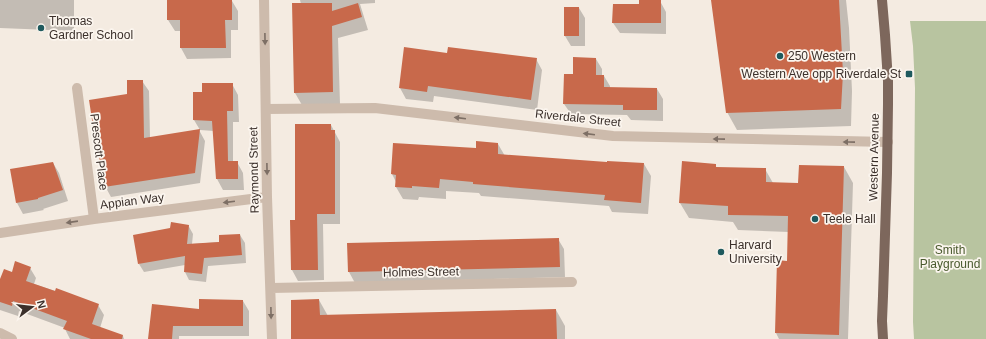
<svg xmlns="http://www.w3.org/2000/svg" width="986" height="339" font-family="Arial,sans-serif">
  <rect width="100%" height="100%" fill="#f4ebe1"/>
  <path fill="#b8c4a0" d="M 910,21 L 986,21 L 986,339 L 914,339 L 913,322 L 915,88 L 913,46 Z"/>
  <path fill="#0003" d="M 0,0 L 74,0 L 74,31 L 0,28 Z
    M 300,0 L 375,0 L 375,3 L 360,4 L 368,30 L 338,38 L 340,104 L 302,105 L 295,93 L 293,4 L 301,4 Z
    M 712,0 L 846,0 L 849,28 L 852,91 L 851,126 L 737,130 L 727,112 Z
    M 168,1 L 232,1 L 238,11 L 238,30 L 231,30 L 231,58 L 187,59 L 181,48 L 181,31 L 175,31 L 168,20 Z
    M 660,1 L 666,12 L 666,34 L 620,33 L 613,23 Z
    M 579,8 L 585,18 L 585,46 L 571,46 L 565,36 Z
    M 448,54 L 536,59 L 542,70 L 537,110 L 434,96 L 433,102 L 406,99 L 400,88 Z
    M 596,59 L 602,69 L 602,76 L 604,76 L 610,86 L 610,88 L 657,89 L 663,99 L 663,121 L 631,120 L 627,115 L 571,114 L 564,104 L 574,75 Z
    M 142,81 L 149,91 L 150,138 L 199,130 L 205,141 L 200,183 L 111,197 L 105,186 L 128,95 Z
    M 232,84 L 238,95 L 239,122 L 233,122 L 233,162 L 237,162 L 243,173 L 244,190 L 223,190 L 217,179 L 214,131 L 200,130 L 194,120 L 203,93 Z
    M 331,125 L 340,142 L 340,224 L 323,224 L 324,280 L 298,281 L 292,270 L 296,221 Z
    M 498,144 L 505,156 L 608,163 L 644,164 L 651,176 L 648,214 L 612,212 L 609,206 L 481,196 L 479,193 L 446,191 L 446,199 L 419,197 L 418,200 L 403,199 L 396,187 L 396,182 L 392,174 L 476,149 Z
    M 53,163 L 59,173 L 68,201 L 43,209 L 44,210 L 23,214 L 17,203 L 11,170 Z
    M 715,165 L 717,168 L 765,169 L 773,183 L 799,184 L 844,167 L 853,183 L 848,339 L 779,339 L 776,333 L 788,262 L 789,232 L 738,230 L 733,222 L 689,218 L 680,203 Z
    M 188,225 L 193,234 L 192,244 L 220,242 L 240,235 L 245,243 L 246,263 L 208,266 L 206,282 L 189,280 L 185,272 L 185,265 L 144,272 L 139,264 Z
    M 558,239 L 564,249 L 565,277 L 355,283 L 349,272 L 348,244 Z
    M 30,268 L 36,278 L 34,284 L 98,305 L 104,315 L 100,328 L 123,336 L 124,339 L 70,339 L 65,329 L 65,328 L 19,311 L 18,316 L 0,310 L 0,282 L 12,273 Z
    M 319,300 L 328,316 L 556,310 L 565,326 L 565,339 L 292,339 Z
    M 243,301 L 249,311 L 249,336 L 179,336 L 179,339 L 149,339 L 200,310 Z"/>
  <path fill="#c8694b" d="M 167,0 L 232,0 L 232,20 L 225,20 L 226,48 L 180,48 L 180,20 L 167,20 Z
    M 639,0 L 661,0 L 661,23 L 612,23 L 613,4 L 639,4 Z
    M 711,0 L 839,0 L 843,73 L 841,109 L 726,113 Z
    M 292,3 L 332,3 L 332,11 L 358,3 L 362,17 L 332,26 L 333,92 L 294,93 Z
    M 564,7 L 579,7 L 579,36 L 564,36 Z
    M 404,47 L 447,53 L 448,47 L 537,58 L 531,100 L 428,86 L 427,92 L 399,88 Z
    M 573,57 L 596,58 L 596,75 L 604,75 L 604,87 L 657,88 L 657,110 L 623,110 L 623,105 L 563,104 L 564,74 L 573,74 Z
    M 127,80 L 143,80 L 144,138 L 200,129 L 195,173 L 104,187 L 94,126 L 93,126 L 89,100 L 127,94 Z
    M 202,83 L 233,83 L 233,111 L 227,111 L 228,161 L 238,161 L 238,179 L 216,179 L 212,121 L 193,120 L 193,92 L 202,92 Z
    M 295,124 L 331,124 L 331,130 L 335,130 L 335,214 L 317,214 L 318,270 L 291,270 L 290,220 L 295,220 Z
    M 476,141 L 498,143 L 498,154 L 607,162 L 607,161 L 644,163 L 641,203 L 604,200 L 605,195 L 473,184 L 473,182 L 440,179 L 439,188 L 412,186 L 412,188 L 395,187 L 396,175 L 391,174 L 393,143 L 476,148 Z
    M 682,161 L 716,164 L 716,167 L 766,168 L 766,182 L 798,183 L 799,165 L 844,166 L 839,335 L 775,333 L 777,260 L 787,261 L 788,216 L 728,215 L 728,206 L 679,203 Z
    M 53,162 L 63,190 L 38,198 L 38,199 L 16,203 L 10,169 Z
    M 171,222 L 189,225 L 187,244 L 219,242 L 219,235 L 240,234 L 242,255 L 204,258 L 202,274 L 184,272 L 185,256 L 138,264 L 133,235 L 170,228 Z
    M 559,238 L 560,267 L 348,272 L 347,243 Z
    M 15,261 L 31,267 L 26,281 L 55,291 L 56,288 L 99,304 L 92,324 L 123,335 L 122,339 L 91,339 L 63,329 L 67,321 L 13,301 L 12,306 L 0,302 L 0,279 L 4,269 L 12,272 Z
    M 199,299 L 243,300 L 243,326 L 173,326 L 172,339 L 148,339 L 152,304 L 199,309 Z
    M 319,299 L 320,315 L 556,309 L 557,339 L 291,339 L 291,300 Z"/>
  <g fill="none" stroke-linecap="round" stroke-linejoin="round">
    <path stroke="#cdbbac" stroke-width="10" d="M 264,0 L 267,197 L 272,339
      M 77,88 L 94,219
      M 266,109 L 375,108 L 613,136 L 888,142
      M 0,233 L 94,219 L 267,197
      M 271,288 L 572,282
      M 0,333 L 12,339"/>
    <path stroke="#7d675c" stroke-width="10" d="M 882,0 L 885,35 L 888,81 L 888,104 L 887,173 L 883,296 L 882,321 L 883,339"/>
  </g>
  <defs><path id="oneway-solid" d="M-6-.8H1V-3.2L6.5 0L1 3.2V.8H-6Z"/></defs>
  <g fill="#7d6f65">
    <use href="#oneway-solid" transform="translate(265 39) rotate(89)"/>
    <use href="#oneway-solid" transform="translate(460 118) rotate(-173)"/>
    <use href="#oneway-solid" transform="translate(589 134) rotate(-173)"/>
    <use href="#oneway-solid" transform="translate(719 139) rotate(-179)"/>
    <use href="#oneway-solid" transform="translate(849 142) rotate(-179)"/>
    <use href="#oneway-solid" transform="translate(267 169) rotate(89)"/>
    <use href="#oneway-solid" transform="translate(229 202) rotate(173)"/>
    <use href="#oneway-solid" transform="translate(72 222) rotate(172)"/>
    <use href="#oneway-solid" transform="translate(271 313) rotate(89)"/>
  </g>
  <g fill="#1f5a5e" stroke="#fbf5ee" stroke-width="1.5">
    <circle cx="41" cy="28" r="4"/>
    <circle cx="780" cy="56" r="4"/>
    <rect x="905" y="70" width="8" height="8" rx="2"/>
    <circle cx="815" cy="219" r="4"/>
    <circle cx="721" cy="252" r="4"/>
  </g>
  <g text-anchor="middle" stroke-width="3.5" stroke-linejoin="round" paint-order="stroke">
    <g font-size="12" fill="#3b302b" stroke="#fbf5ee" text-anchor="start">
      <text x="49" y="25">Thomas<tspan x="49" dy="14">Gardner School</tspan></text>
      <text x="788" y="60">250 Western</text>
      <text x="901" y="78" text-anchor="end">Western Ave opp Riverdale St</text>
      <text x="823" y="223">Teele Hall</text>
      <text x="729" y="249">Harvard<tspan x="729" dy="14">University</tspan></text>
    </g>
    <g font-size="12" fill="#3b302b" stroke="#fbf5ee">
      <text transform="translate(578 118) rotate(6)" y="4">Riverdale Street</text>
      <text transform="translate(99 152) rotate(83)" y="4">Prescott Place</text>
      <text transform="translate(874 157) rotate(-89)" y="4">Western Avenue</text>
      <text transform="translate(254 170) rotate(-91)" y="4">Raymond Street</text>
      <text transform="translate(132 201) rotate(-7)" y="4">Appian Way</text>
      <text transform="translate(421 272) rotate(-1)" y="4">Holmes Street</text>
    </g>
    <g font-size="12" fill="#4a5a2e" stroke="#fbf5ee">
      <text x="950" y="254">Smith<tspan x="950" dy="14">Playground</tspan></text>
    </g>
  </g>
  <g transform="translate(32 307) rotate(75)" stroke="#fbf5ee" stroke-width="3" paint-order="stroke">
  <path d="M0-3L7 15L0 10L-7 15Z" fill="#3b302b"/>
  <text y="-6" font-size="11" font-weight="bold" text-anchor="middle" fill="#3b302b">N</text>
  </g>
</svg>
